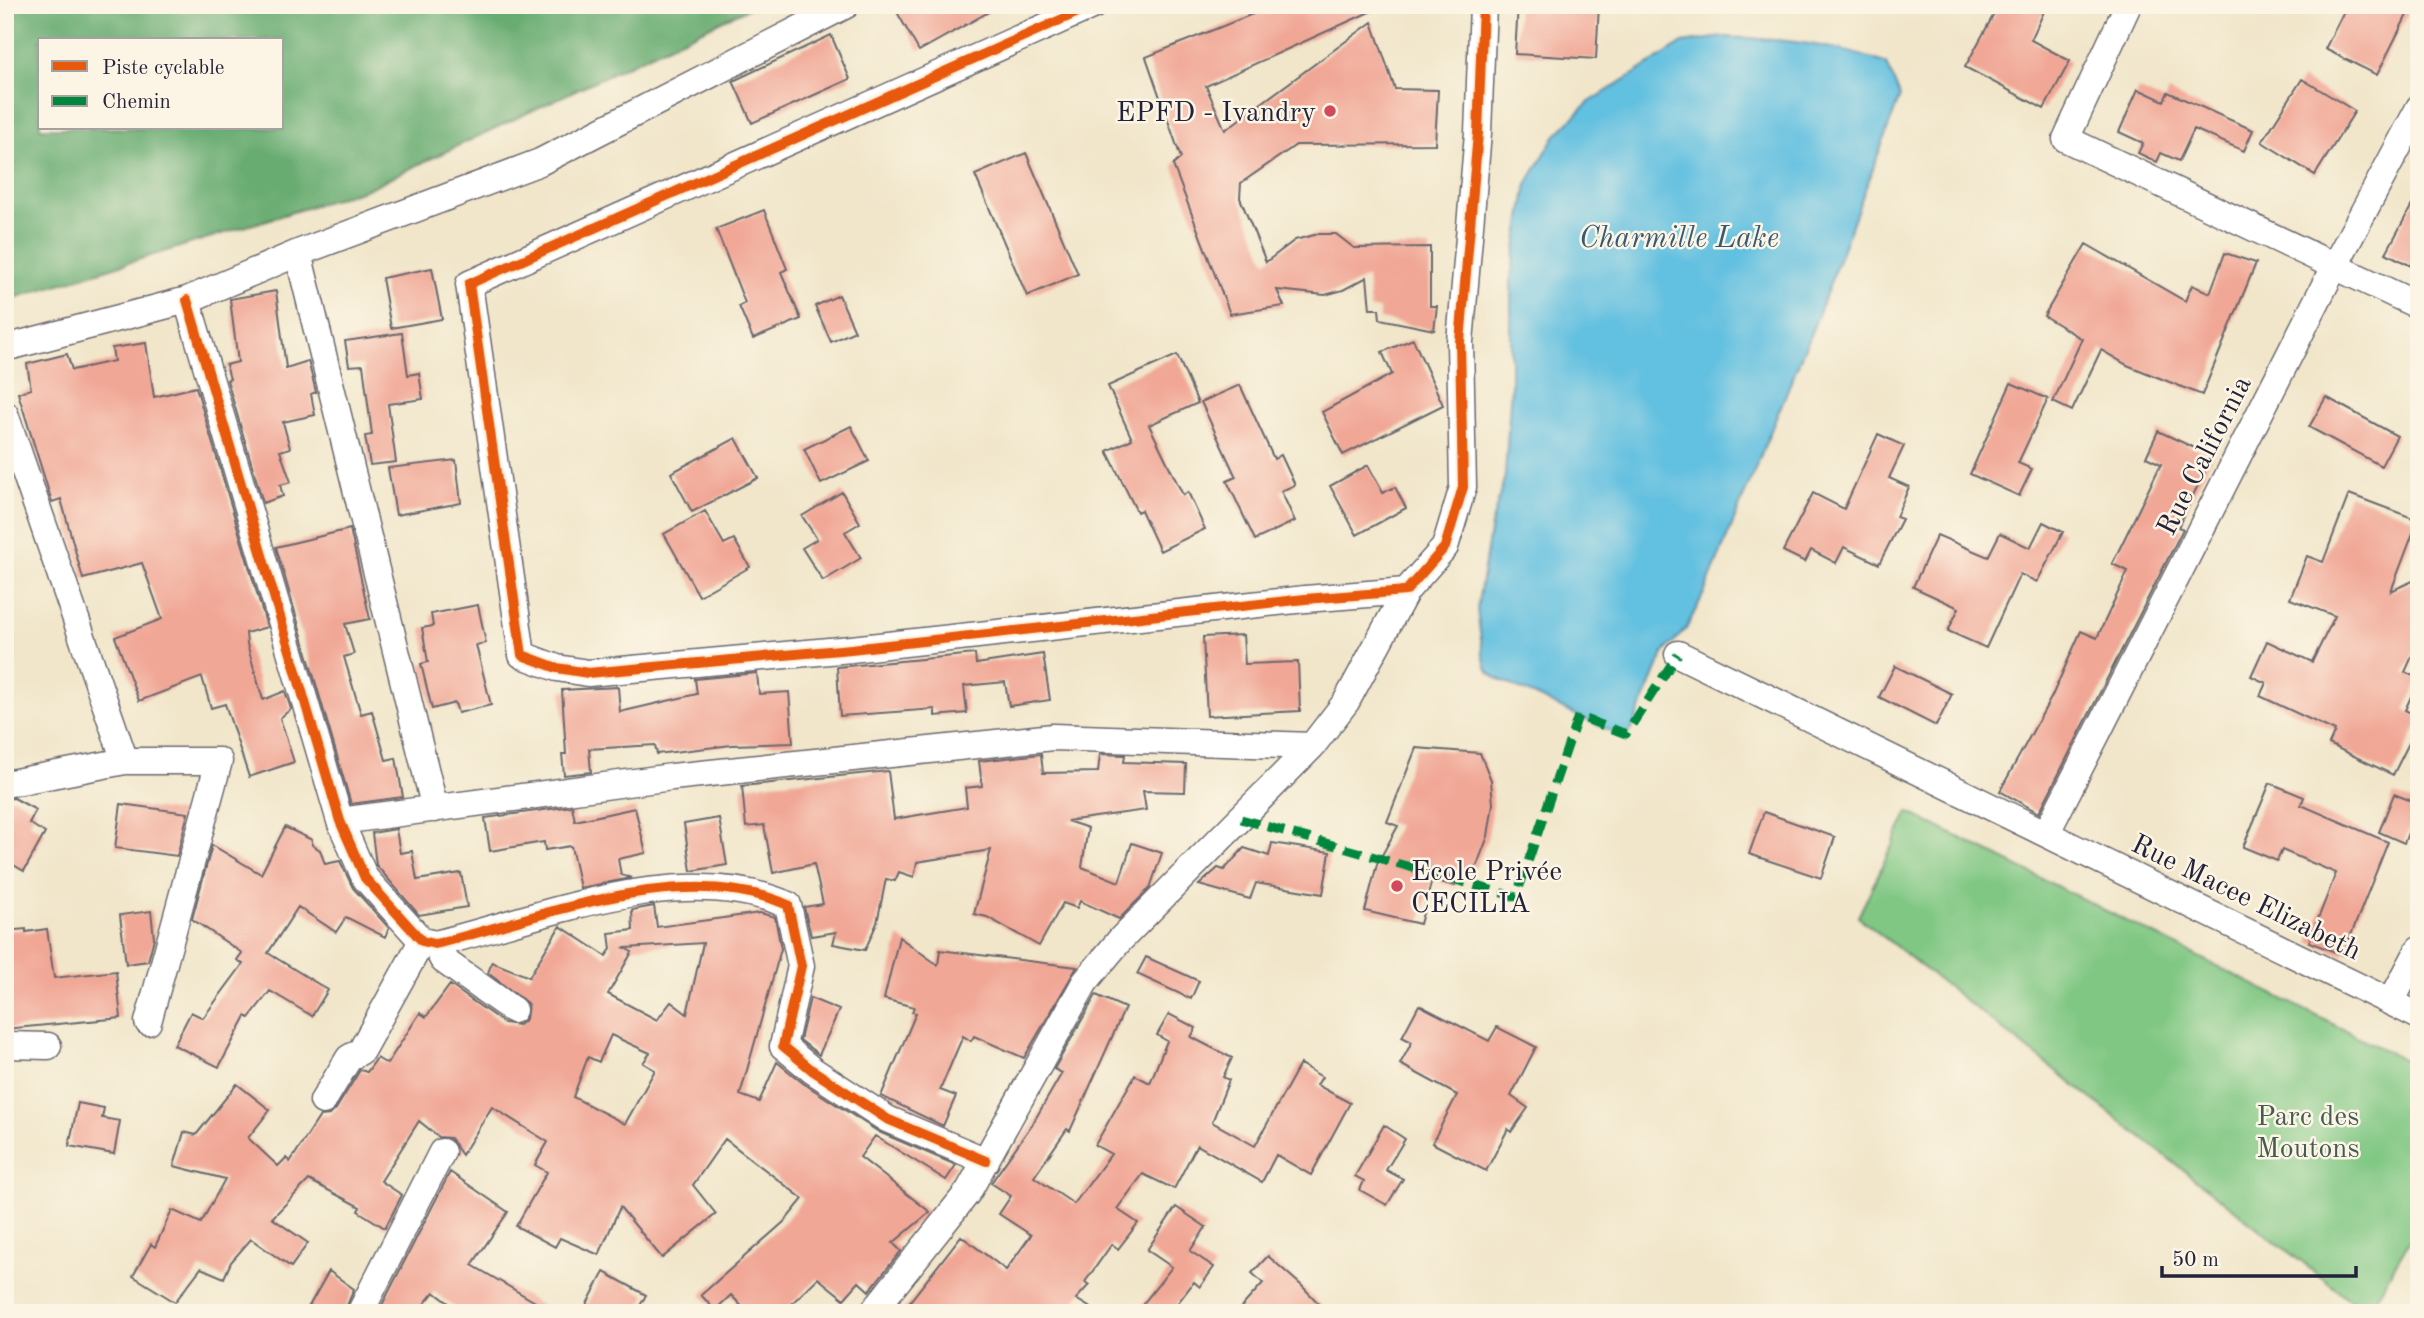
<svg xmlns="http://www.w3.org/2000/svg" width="2424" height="1318" font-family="'Old Standard TT',serif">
  <rect width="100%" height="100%" fill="#fcf5e5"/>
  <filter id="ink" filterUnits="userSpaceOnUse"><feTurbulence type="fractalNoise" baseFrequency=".0143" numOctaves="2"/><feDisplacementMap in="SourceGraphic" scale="14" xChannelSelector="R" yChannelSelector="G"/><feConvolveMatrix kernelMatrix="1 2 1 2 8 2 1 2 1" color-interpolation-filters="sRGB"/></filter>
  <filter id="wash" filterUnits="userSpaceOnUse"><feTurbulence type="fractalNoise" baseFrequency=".00686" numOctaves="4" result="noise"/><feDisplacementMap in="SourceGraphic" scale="28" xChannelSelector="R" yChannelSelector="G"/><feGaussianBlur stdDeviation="1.57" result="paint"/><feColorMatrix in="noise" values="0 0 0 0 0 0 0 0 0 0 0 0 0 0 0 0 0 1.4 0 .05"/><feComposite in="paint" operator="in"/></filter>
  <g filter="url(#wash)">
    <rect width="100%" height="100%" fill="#f1e6ca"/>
    <path fill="#80c783" stroke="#51745f" stroke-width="2" d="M 1908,812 L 2419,1067 L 2419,1224 L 2367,1313 L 1858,917 Z"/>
    <path fill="#68ac71" stroke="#456756" stroke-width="2" fill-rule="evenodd" d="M 5,5 L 755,5 L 367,189 L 5,301 ZM 40,40 L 282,40 L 282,128 L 40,128 Z"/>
    <path fill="#62c0e0" stroke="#42718e" stroke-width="2" d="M 1722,37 C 1779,39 1833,43 1887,64 L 1900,96 L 1817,318 L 1705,591 L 1686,629 L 1664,652 L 1632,729 L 1626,734 L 1617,734 L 1496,678 L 1487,670 L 1483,655 L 1477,609 L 1491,526 L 1505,476 L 1511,385 L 1511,277 L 1527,184 L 1555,136 L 1588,103 L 1683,43 Z"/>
    <g id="blocks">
      <path fill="#f1a796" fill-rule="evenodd" d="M 893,5 L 1001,5 L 919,51 Z
        M 1275,5 L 1385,5 L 1206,86 L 1225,130 L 1372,22 L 1395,89 L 1438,90 L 1435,144 L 1296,145 L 1241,183 L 1240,198 L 1266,262 L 1295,240 L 1318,234 L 1336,234 L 1354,248 L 1430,247 L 1430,306 L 1437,306 L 1434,330 L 1380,319 L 1379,309 L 1370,309 L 1367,277 L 1343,290 L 1325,295 L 1277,290 L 1284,306 L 1230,314 L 1173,165 L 1181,158 L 1146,57 Z
        M 1518,5 L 1599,5 L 1596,59 L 1515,54 Z
        M 1999,5 L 2047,5 L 2031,40 L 2070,61 L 2044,109 L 1965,67 Z
        M 2347,5 L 2412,5 L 2377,75 L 2325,49 Z
        M 831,35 L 850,79 L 752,123 L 733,81 Z
        M 2302,79 L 2355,111 L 2315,175 L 2262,142 Z
        M 2138,89 L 2164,101 L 2168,92 L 2253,130 L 2244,151 L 2194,129 L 2179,161 L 2161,153 L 2157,162 L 2138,153 L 2143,143 L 2119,132 Z
        M 1026,153 L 1078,274 L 1027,296 L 975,175 Z
        M 2419,192 L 2419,270 L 2386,253 Z
        M 764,210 L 787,269 L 781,272 L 801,319 L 753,339 L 739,306 L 745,303 L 716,229 Z
        M 2086,244 L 2185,301 L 2192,285 L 2210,293 L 2225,253 L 2256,263 L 2202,395 L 2127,365 L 2101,350 L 2072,411 L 2053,402 L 2082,339 L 2044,316 Z
        M 432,268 L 442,319 L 391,328 L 382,278 Z
        M 276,291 L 286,368 L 308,361 L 316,392 L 311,394 L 315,415 L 283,422 L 290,448 L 280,451 L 291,482 L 280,485 L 283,496 L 263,503 L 227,380 L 230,379 L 226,365 L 238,362 L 230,299 Z
        M 839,295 L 855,331 L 831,342 L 815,306 Z
        M 402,333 L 408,375 L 419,373 L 423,399 L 388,404 L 396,462 L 370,465 L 365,436 L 372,435 L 363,365 L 349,366 L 345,341 Z
        M 1413,339 L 1443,405 L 1343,455 L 1322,412 L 1392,374 L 1382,352 Z
        M 146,343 L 154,397 L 196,387 L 267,627 L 246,633 L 247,644 L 263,700 L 285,691 L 291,709 L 280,718 L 294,762 L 249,777 L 225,704 L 211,708 L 202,677 L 139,701 L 115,637 L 162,619 L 142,563 L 83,579 L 61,499 L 52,502 L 18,393 L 31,389 L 27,364 L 67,354 L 72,370 L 114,361 L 112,348 Z
        M 1177,355 L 1198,403 L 1149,425 L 1183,495 L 1188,492 L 1205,529 L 1160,551 L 1141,510 L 1137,512 L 1107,451 L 1132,439 L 1108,386 Z
        M 2011,383 L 2048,399 L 2018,463 L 2032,469 L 2019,496 L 1970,474 Z
        M 1240,385 L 1274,459 L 1281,455 L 1295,485 L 1281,491 L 1295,521 L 1255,540 L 1227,481 L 1236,477 L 1201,402 Z
        M 2326,397 L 2397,436 L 2381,466 L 2309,427 Z
        M 851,426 L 869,461 L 821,484 L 804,449 Z
        M 2158,431 L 2212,456 L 2178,527 L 2183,529 L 2039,813 L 2000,791 L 2052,696 L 2081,631 L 2097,638 L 2128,571 L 2112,564 L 2161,464 L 2146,457 Z
        M 1878,434 L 1904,446 L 1889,478 L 1909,487 L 1896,517 L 1902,519 L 1879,564 L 1844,547 L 1836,563 L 1811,550 L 1805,562 L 1783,551 L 1813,493 L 1844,509 Z
        M 736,438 L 758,478 L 692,512 L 671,473 Z
        M 456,460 L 461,503 L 396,515 L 388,468 Z
        M 1368,465 L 1383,493 L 1395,487 L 1406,508 L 1357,535 L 1330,486 Z
        M 842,492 L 860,523 L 845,532 L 861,558 L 823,581 L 802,548 L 817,539 L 802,516 Z
        M 2349,494 L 2418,520 L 2391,591 L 2419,578 L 2419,641 L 2405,672 L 2419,679 L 2405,710 L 2419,717 L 2419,723 L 2393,775 L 2329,744 L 2335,731 L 2260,696 L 2266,683 L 2251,676 L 2267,641 L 2312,662 L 2335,616 L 2290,599 L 2307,556 L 2323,562 Z
        M 705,511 L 724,544 L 734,539 L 750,567 L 699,596 L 664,534 Z
        M 2043,522 L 2063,532 L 2037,582 L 2020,574 L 1986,648 L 1948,631 L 1959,608 L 1913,587 L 1937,535 L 1988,557 L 2000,533 L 2030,548 Z
        M 350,529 L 370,619 L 345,624 L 354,654 L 344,657 L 361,714 L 372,711 L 386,760 L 396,758 L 403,797 L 351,804 L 276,547 Z
        M 478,605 L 486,643 L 476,645 L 491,705 L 458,713 L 455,703 L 432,709 L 421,664 L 428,662 L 422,628 L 433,626 L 431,614 Z
        M 1243,635 L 1245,664 L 1298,662 L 1300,711 L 1207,716 L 1203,637 Z
        M 975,654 L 976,664 L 1043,654 L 1050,700 L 1009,706 L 1005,682 L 964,686 L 967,713 L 935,716 L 935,709 L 840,716 L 837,667 Z
        M 1895,666 L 1952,694 L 1936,726 L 1879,697 Z
        M 757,673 L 759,694 L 789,692 L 793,743 L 732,745 L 657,754 L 655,745 L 589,749 L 591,772 L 564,775 L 562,754 L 566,754 L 562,690 L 618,687 L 620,712 L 697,694 L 695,679 Z
        M 1416,748 L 1480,753 L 1491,780 L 1493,804 L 1488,836 L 1477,865 L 1455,886 L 1432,880 L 1420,924 L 1365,911 L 1377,864 L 1398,826 L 1387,822 Z
        M 1041,754 L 1043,773 L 1098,772 L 1100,754 L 1125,755 L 1124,762 L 1186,764 L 1185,792 L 1143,791 L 1146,810 L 1067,821 L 1088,828 L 1082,867 L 1119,882 L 1132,843 L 1162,853 L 1150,888 L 1119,919 L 1080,901 L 1077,908 L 1063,903 L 1039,946 L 987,917 L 974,914 L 991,850 L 917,862 L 914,877 L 899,872 L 895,881 L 886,879 L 877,923 L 865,950 L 833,944 L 836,932 L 811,936 L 804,907 L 823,904 L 814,864 L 773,873 L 764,825 L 746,827 L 742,786 L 888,771 L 894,819 L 967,807 L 965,788 L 982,786 L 979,761 Z
        M 2270,783 L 2304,797 L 2301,805 L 2388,842 L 2343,955 L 2309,942 L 2336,873 L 2282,850 L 2277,861 L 2243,847 Z
        M 2394,794 L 2419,804 L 2419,831 L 2410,828 L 2404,843 L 2379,832 Z
        M 14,798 L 36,810 L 29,823 L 45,833 L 24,871 L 5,860 L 5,799 Z
        M 121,804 L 188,813 L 177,856 L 115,848 Z
        M 572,806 L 575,821 L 635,808 L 646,853 L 618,859 L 621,875 L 632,878 L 580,888 L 571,846 L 545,850 L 544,842 L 490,851 L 485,818 Z
        M 1764,812 L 1835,837 L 1821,878 L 1749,854 Z
        M 719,818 L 727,865 L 691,871 L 684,824 Z
        M 285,827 L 312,840 L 312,845 L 320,850 L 325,864 L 340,861 L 353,888 L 389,928 L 385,937 L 346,917 L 336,932 L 298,907 L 268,953 L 328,990 L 312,1016 L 270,991 L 249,1018 L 246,1016 L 219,1067 L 174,1045 L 191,1012 L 203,1018 L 243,964 L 237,960 L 242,953 L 192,919 L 212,845 L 261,874 Z
        M 396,829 L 400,853 L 412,851 L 417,880 L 461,873 L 467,907 L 419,915 L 376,865 L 372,833 Z
        M 1272,843 L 1330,852 L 1323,894 L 1256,883 L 1250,899 L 1199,885 L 1218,868 L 1224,870 L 1244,848 L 1269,856 Z
        M 654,906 L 657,927 L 760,913 L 775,917 L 781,949 L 740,1095 L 759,1102 L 777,1062 L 803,1083 L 879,1132 L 956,1165 L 946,1180 L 875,1136 L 860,1157 L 930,1212 L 893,1243 L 901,1251 L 869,1291 L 859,1282 L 844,1299 L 818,1278 L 782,1313 L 748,1313 L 731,1295 L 715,1310 L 701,1295 L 785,1221 L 803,1199 L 725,1139 L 693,1185 L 716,1214 L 662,1258 L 620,1207 L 599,1255 L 560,1238 L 555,1247 L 516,1226 L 547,1172 L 535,1165 L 548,1142 L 492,1107 L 462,1155 L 450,1138 L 439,1137 L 419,1121 L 381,1181 L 402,1195 L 385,1228 L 358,1211 L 360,1207 L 309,1180 L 272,1218 L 308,1243 L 291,1267 L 251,1239 L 231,1262 L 224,1278 L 201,1268 L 175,1302 L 133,1276 L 151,1244 L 155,1247 L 172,1210 L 201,1223 L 225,1179 L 174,1166 L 184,1132 L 196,1135 L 237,1084 L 270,1110 L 248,1138 L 278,1166 L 286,1158 L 290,1162 L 320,1116 L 330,1115 L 336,1109 L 360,1070 L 367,1072 L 377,1058 L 387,1064 L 420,1013 L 426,1017 L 450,985 L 504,1023 L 519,1025 L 526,1019 L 528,1004 L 488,973 L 492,962 L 529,977 L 560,926 L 606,956 L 611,949 L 609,933 L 633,930 L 632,910 ZM 703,943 L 687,1014 L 671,1002 L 657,1020 L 608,994 L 632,952 L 625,948 ZM 611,1035 L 650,1053 L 643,1063 L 655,1070 L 625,1124 L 573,1097 L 588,1057 L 599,1062 Z
        M 151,911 L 154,938 L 148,961 L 126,964 L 120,915 Z
        M 26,929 L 26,932 L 47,929 L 54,978 L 116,971 L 121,1018 L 5,1029 L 5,931 Z
        M 899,937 L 938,965 L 940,950 L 1077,967 L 1024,1058 L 974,1036 L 971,1041 L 963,1036 L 940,1090 L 956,1096 L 943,1126 L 881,1096 L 916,1013 L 912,1012 L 914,1007 L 884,999 Z
        M 1146,957 L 1199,981 L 1191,999 L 1137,974 Z
        M 1096,995 L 1125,1008 L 1070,1131 L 1067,1129 L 1034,1177 L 1074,1204 L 1111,1154 L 1095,1145 L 1135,1075 L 1150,1083 L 1167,1041 L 1157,1035 L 1169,1014 L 1196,1028 L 1191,1037 L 1232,1058 L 1223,1077 L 1229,1080 L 1212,1122 L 1255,1146 L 1300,1064 L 1322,1077 L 1317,1085 L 1350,1103 L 1311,1175 L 1276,1155 L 1262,1182 L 1197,1145 L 1174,1189 L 1143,1174 L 1117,1209 L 1138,1223 L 1118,1249 L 1112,1244 L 1085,1282 L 1089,1285 L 1076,1299 L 1099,1313 L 901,1313 L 961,1236 L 1006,1270 L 1031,1235 L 999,1214 L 1011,1196 L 991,1183 L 1033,1123 L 1062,1073 L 1054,1069 Z
        M 810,998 L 839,1010 L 819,1055 L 800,1040 Z
        M 1419,1005 L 1489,1041 L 1497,1027 L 1536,1047 L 1511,1096 L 1528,1108 L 1511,1132 L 1508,1129 L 1486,1171 L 1432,1143 L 1457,1095 L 1400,1064 L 1412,1042 L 1402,1037 Z
        M 78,1103 L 104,1108 L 102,1118 L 120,1121 L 114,1154 L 69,1146 Z
        M 1384,1125 L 1405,1139 L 1386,1170 L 1403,1179 L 1387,1205 L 1360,1190 L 1364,1181 L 1355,1176 Z
        M 450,1172 L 508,1212 L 472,1265 L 554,1313 L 462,1313 L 434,1292 L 417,1313 L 378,1313 Z
        M 1176,1207 L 1206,1227 L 1190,1251 L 1214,1267 L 1200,1287 L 1194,1282 L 1170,1313 L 1136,1313 L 1172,1267 L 1147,1250 Z
        M 1268,1256 L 1301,1285 L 1328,1313 L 1236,1313 L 1263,1283 L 1252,1273 Z
        M 329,1271 L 354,1289 L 344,1313 L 305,1313 Z
        M 604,1272 L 646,1295 L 636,1313 L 582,1313 Z"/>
    </g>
  </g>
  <g filter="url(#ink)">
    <use href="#blocks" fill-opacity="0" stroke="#6a676d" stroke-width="2"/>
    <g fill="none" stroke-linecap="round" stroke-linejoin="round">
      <g stroke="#6a676d" stroke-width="29">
        <path id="minor" d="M 1094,5 L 469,284 L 522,655 L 557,668 L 588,673 L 851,649 L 1305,599 L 1406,591 L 1445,547 L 1463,487 L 1460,342 L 1478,133 L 1483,5
          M 2128,5 L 2066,139 L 2419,306
          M 298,253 L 435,809
          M 187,300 L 340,821 L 365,878 L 422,941 L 435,944 C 541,918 682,858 788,905 L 801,966 L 783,1046 L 812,1070 L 887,1119 L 986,1161
          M 5,348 L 187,300 L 298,253 L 540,162 L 846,5
          M 5,414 L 125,761
          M 1678,654 L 2419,1016
          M 5,784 L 125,761 L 219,761 L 148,1022
          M 340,821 L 672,777 L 1053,737 L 1312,746
          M 2047,832 L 2334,267 L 2419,108
          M 435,944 L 443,960 L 513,1010
          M 2391,1002 L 2419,949
          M 5,1045 L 48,1046
          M 323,1101 L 349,1058 L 361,1051 L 422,941
          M 360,1313 L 442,1152
          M 872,1313 L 968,1192 L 1085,982 L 1120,940 L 1312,746 L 1346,702 L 1406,591"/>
      </g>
      <use href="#minor" stroke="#fff" stroke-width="26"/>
      <path stroke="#00873e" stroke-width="9" stroke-dasharray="18 9" stroke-linecap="butt" d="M 1241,819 L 1516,897 L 1578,716 L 1626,734 L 1678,654"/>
      <g stroke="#fcf5e5" stroke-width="15">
        <path id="cycleway" d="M 1094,5 L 469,284 L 522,655 L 557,668 L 588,673 L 851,649 L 1305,599 L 1406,591 L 1445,547 L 1463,487 L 1460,342 L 1478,133 L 1483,5
          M 187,300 L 340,821 L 365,878 L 422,941 L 435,944 C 541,918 682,858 788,905 L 801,966 L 783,1046 L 812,1070 L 887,1119 L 986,1161"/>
      </g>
      <use href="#cycleway" stroke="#e8590c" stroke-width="10"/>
    </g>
  </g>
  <g fill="#d1495b" stroke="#fcf5e5" stroke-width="2.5">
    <circle cx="1330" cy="111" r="7"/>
    <circle cx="1397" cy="886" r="7"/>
  </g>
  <g text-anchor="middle" stroke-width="5" stroke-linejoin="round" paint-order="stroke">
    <g font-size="28" fill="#22223b" stroke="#fcf5e5" text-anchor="end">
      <text x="1316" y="121">EPFD - Ivandry</text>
      <text x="1411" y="880" text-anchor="start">Ecole Privée<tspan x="1411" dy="32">CECILIA</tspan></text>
    </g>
    <g font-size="28" fill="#22223b" stroke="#fcf5e5">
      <text transform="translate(2203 455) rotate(-63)" y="10">Rue California</text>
      <text transform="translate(2247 896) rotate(26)" y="10">Rue Macee Elizabeth</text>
    </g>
    <g font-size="28" fill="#435c54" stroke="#fcf5e5">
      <text x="2308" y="1125">Parc des<tspan x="2308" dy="32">Moutons</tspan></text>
    </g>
    <g font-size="30" font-style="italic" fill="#385975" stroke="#fcf5e5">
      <text x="1679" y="247">Charmille Lake</text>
    </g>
  </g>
  <rect width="2424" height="1318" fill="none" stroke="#fcf5e5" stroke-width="28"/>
  <rect x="38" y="38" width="245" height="91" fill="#fcf5e5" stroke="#a5a1a1" stroke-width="2"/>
  <rect x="52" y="61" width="35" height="10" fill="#e8590c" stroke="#a5a1a1" stroke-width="2"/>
  <text x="102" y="74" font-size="21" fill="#22223b">Piste cyclable</text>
  <rect x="52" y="96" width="35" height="10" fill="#00873e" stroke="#a5a1a1" stroke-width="2"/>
  <text x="102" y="108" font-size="21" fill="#22223b">Chemin</text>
  <path d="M2162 1266v10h194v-10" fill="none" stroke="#22223b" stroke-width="3.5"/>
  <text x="2172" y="1266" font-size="21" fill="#22223b" stroke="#fcf5e5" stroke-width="5" paint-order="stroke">50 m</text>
</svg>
